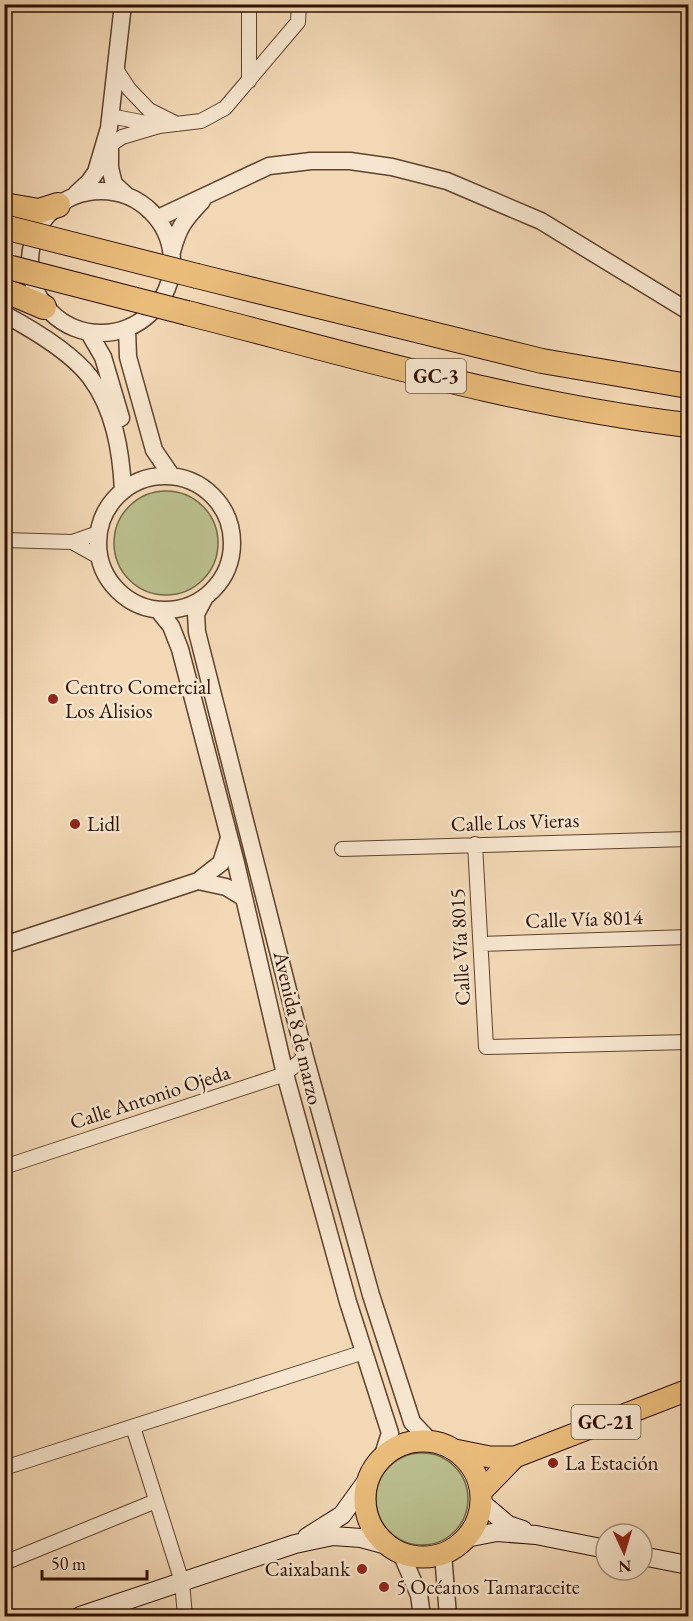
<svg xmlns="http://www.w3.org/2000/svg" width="693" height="1621" font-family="'EB Garamond',serif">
  <rect width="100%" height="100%" fill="#f2d8b5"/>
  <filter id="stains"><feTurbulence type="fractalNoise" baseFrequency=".00333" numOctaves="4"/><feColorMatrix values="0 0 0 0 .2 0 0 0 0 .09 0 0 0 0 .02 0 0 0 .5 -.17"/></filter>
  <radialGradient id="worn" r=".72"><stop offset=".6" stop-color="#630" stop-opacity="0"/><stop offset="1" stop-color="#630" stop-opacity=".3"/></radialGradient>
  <path fill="#babf8d" stroke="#746746" stroke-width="1.5" d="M114 543a52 52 0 1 1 104 0a52 52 0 1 1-104 0Z
    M376 1499a46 46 0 1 1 92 0a46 46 0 1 1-92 0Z"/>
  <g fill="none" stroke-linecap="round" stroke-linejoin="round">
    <g stroke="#5f412d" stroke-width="16">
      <path id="minor" d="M 249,4 L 249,81
        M 116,69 L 129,89 L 149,110 L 177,124
        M 110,116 L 157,125
        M 110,145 L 122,137 L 159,126 L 201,121 L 225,108 L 298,22 L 299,4
        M 4,540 L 72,542 L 98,533
        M 72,542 L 99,557
        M 475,844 L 486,1047 L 688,1042
        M 342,849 L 688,839
        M 481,944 L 688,937
        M 4,1167 L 285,1074 L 305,1057
        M 133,1427 L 182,1582 L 185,1616
        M 4,1468 L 364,1352
        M 4,1563 L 156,1501"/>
    </g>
    <g stroke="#5f412d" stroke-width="19">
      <path id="tertiary" d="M 110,143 L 110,168 L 114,184 L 126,195
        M30 262a71 71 0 1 1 142 0a71 71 0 1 1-142 0Z
        M 76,194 L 89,182 L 96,172 L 109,128 L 123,4
        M 158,218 L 269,166 L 311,161 L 350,161 L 392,167 L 447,181 L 541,221 L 688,311
        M 172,252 C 178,227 185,219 202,201
        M 4,314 C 32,329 71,352 90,377 C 114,409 121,450 123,490
        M 127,329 L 128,357 L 154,450 L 171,475
        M 89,333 L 103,357 L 121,418
        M98 543a67 67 0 1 1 134 0a67 67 0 1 1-134 0Z
        M 205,597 L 196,614 L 197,632 L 305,1057 L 371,1295 L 412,1422 L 430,1441
        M 158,610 L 171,626 L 180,649 L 236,863 L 285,1074 L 348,1302 L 390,1433 L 382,1458
        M 198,881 L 226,887 L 244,898
        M 4,945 L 198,881 L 221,863 L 229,838
        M 401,1553 L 419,1595 L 422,1616
        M 443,1554 L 448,1616"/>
    </g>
    <g stroke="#2e0f00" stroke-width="20">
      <path id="secondary" d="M 482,1503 L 508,1525 L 523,1530
        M 307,1537 L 342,1515 L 368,1479
        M 466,1538 L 497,1532 L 536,1535 L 606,1549
        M 642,1556 L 688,1565
        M 80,1616 L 295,1544 L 333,1536 L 361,1538 L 387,1545"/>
    </g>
    <g stroke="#2e0f00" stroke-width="23">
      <path id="primary" d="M365 1499a58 58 0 1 1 116 0a58 58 0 1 1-116 0Z
        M 455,1450 L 490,1457 L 515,1457 L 688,1390
        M 481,1492 L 515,1457"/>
    </g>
    <g stroke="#2e0f00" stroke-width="26">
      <path id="motorway" d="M 4,205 L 39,211 L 58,205
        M 197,276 L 542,361 L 688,386
        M 4,290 L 44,307
        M 187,313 C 352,355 518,405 688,425"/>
    </g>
    <use href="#minor" stroke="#f7e6cf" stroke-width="14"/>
    <use href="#tertiary" stroke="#f7e6cf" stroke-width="16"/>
    <use href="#secondary" stroke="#f7e6cf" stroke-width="18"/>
    <use href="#primary" stroke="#e9bc7a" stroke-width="21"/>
    <use href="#motorway" stroke="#e9bc7a" stroke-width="24"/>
    <g stroke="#2e0f00" stroke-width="26" stroke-linecap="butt">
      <path id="motorway-bridge" d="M 4,227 L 197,276
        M 4,266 L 187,313"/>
    </g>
    <use href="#motorway-bridge" stroke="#e9bc7a" stroke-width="24"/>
  </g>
  <g fill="#8f2418" stroke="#f7e6cf" stroke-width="2">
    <circle cx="53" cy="699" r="6"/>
    <circle cx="75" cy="824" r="6"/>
    <circle cx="553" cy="1463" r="6"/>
    <circle cx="362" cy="1569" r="6"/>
    <circle cx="384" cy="1587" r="6"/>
  </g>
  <g text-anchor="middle" stroke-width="5" stroke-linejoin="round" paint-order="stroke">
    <g fill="#f7e6cf" stroke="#6a503e" stroke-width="1.5">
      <rect x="406" y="359" width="60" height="34" rx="4.5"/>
      <rect x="571.5" y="1405" width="69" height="34" rx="4.5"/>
    </g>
    <g font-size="20" font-weight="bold" fill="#2e0f00">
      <text x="436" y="383">GC-3</text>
      <text x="606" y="1429">GC-21</text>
    </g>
    <g font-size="21" fill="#2e0f00" stroke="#f7e6cf" text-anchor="start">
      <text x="65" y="694">Centro Comercial<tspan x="65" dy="24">Los Alisios</tspan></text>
      <text x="87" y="831">Lidl</text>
      <text x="565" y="1470">La Estación</text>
      <text x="350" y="1576" text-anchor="end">Caixabank</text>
      <text x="396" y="1594">5 Océanos Tamaraceite</text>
    </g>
    <g font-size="21" fill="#2e0f00" stroke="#f7e6cf">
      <text transform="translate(515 822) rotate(-2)" y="7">Calle Los Vieras</text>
      <text transform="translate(584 919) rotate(-2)" y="7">Calle Vía 8014</text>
      <text transform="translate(460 947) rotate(-93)" y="7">Calle Vía 8015</text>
      <text transform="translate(298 1028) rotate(77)" y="7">Avenida 8 de marzo</text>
      <text transform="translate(150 1097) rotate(-18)" y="7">Calle Antonio Ojeda</text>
    </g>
  </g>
  <rect width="693" height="1621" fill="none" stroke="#f2d8b5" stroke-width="24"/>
  <rect x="6" y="6" width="681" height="1609" fill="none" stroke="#2e0f00" stroke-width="3"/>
  <rect x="12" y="12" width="669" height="1597" fill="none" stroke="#2e0f00" stroke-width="1.5"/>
  <g transform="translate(624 1552) rotate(176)"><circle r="28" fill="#f7e6cf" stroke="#a7907c" stroke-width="1.5"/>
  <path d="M0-4.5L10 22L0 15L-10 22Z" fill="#8f2418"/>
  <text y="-9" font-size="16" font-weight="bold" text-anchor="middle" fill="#2e0f00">N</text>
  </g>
  <path d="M42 1570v9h105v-9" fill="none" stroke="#2e0f00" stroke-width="3"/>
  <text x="51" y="1570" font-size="18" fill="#2e0f00" stroke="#f7e6cf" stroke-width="4.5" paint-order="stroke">50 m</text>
  <rect width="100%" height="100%" filter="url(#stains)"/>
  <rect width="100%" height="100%" fill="url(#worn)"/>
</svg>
